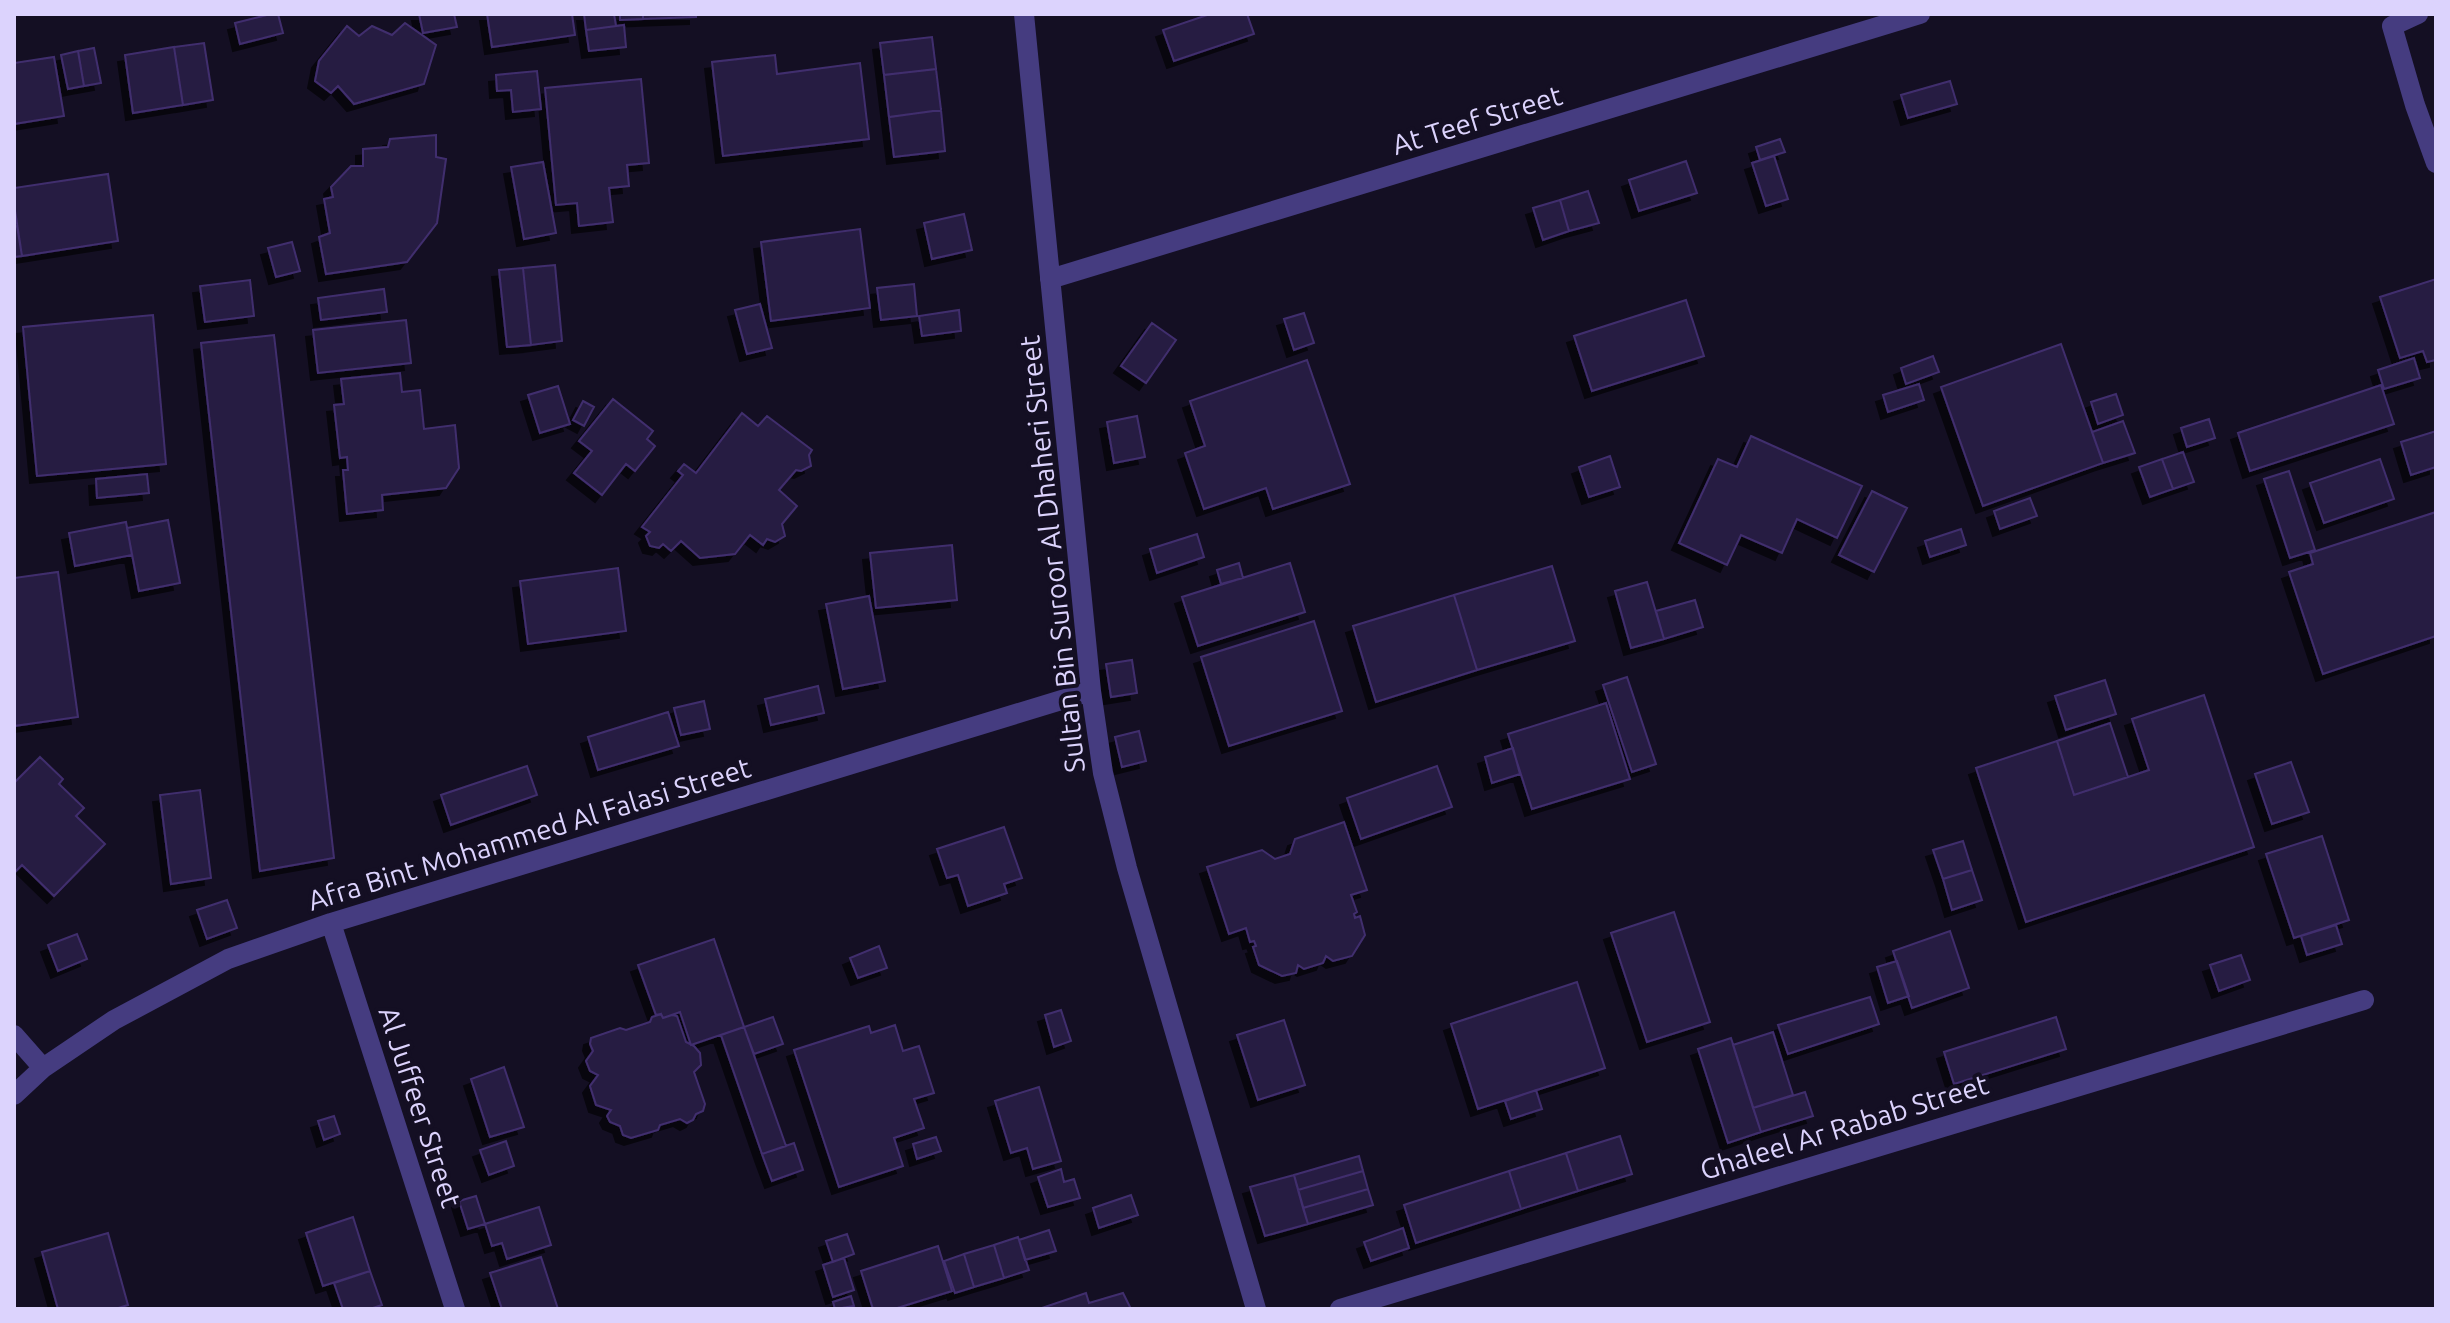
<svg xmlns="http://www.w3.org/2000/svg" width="2450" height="1323" font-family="Ubuntu,sans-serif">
  <defs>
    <filter id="shadow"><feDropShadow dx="-7" dy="7" stdDeviation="0" flood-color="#0009"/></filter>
  </defs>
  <rect width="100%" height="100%" fill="#140f23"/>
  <path fill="#281c43" stroke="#412f6e" stroke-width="2" filter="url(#shadow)" d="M 271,14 L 278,14 L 283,33 L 240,44 L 235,23 Z
    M 419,14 L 454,14 L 457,27 L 423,33 Z
    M 487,14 L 572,14 L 575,35 L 492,47 Z
    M 584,14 L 614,14 L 616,26 L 586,30 Z
    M 620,14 L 643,14 L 643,19 L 620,20 Z
    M 643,14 L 696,14 L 696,17 L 643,19 Z
    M 1210,14 L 1247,14 L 1254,34 L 1174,61 L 1163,30 Z
    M 405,23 L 436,45 L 424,84 L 354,104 L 338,86 L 331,93 L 315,81 L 319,61 L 347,26 L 359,36 L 372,26 L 392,35 Z
    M 624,25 L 626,47 L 589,51 L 586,30 Z
    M 932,37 L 936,69 L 884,75 L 880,43 Z
    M 204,43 L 213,100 L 183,105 L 174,47 Z
    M 174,47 L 183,105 L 133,113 L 125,55 Z
    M 94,48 L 101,83 L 84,86 L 78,51 Z
    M 78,51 L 84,86 L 68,89 L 61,55 Z
    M 775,55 L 777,74 L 860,63 L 869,139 L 723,156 L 712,62 Z
    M 54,57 L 64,116 L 14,124 L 14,63 Z
    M 936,69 L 941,110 L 889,117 L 884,75 Z
    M 537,71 L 541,109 L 513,112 L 511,90 L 497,91 L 496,75 Z
    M 641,79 L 649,163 L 627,165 L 629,186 L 609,188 L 613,222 L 579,226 L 577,203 L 556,205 L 545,88 Z
    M 1950,81 L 1957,104 L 1908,118 L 1901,95 Z
    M 941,110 L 945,151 L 894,157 L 889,117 Z
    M 436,135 L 436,157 L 446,159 L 437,223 L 407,262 L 326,274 L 319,237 L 330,233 L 324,199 L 333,197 L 331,187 L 351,166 L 363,166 L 363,149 L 388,147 L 390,139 Z
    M 1780,139 L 1785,152 L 1760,160 L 1756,147 Z
    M 1774,156 L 1788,199 L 1766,206 L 1752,163 Z
    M 1686,161 L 1697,193 L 1639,211 L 1629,180 Z
    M 543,162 L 556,233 L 524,239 L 511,167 Z
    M 108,174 L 118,241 L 22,256 L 14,204 L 14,188 Z
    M 1588,191 L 1599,223 L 1569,231 L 1560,200 Z
    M 1560,200 L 1569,231 L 1543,240 L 1533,208 Z
    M 964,214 L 972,250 L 932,259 L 924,223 Z
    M 17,226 L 22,256 L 14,257 L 14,227 Z
    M 860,229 L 870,308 L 771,321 L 761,242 Z
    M 292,242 L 300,271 L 276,277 L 268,248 Z
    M 555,265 L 562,341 L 531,345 L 523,268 Z
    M 523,268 L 531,345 L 507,347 L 499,270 Z
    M 2436,279 L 2436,360 L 2427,362 L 2423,351 L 2400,358 L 2380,297 Z
    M 250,280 L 254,316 L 205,322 L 200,286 Z
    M 914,284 L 917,316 L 881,320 L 877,288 Z
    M 384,289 L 387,312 L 321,320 L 318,298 Z
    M 1686,300 L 1704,356 L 1592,391 L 1574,336 Z
    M 760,304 L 772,348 L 747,354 L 735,310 Z
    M 959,310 L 961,331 L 922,336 L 919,316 Z
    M 1304,313 L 1314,343 L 1294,350 L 1284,319 Z
    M 153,315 L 166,464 L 37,476 L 23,327 Z
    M 406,320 L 411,363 L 318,373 L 313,330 Z
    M 1152,323 L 1176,340 L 1146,383 L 1121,366 Z
    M 274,335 L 334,858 L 260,871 L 201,343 Z
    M 2061,344 L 2103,463 L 1983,506 L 1941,387 Z
    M 1933,356 L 1939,372 L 1906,384 L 1901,368 Z
    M 2414,358 L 2420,378 L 2384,389 L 2378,370 Z
    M 1307,360 L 1350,484 L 1273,509 L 1266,488 L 1204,509 L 1185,453 L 1205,446 L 1190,401 Z
    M 400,373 L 402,392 L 420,390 L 424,429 L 455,425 L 459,468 L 446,488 L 382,495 L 383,510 L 347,514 L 343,470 L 348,470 L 347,457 L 340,458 L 334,405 L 344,404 L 341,379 Z
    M 1919,384 L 1924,400 L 1888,412 L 1883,395 Z
    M 2381,385 L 2394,424 L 2250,471 L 2238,433 Z
    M 558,386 L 570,424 L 540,433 L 528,395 Z
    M 2116,394 L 2123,415 L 2098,424 L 2091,402 Z
    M 613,399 L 653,431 L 647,439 L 655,446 L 635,471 L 626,464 L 602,495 L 574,473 L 592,451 L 579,441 Z
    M 583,401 L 594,407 L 584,426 L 573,420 Z
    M 742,413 L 758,426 L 767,416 L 812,450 L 809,455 L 811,466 L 801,471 L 796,470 L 779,490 L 797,506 L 782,524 L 785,536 L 775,542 L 767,539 L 763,545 L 750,535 L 735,554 L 700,558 L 681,541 L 671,551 L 663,544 L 659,548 L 650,546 L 646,536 L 650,532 L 642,527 L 683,475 L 678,471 L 684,464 L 696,473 Z
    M 1137,416 L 1145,457 L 1114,463 L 1107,422 Z
    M 2209,419 L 2215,438 L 2187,447 L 2181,428 Z
    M 2123,421 L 2135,453 L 2103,463 L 2092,432 Z
    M 2436,431 L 2436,467 L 2411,475 L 2401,442 Z
    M 1751,436 L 1862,486 L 1837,538 L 1797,519 L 1782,553 L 1741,535 L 1727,565 L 1679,543 L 1718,459 L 1737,467 Z
    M 2183,452 L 2194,482 L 2173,489 L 2162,459 Z
    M 1610,456 L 1620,487 L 1589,497 L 1579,467 Z
    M 2162,459 L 2173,489 L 2150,497 L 2139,467 Z
    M 2380,459 L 2394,499 L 2324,523 L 2310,483 Z
    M 2289,471 L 2315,550 L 2290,558 L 2264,479 Z
    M 147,474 L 149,493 L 97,498 L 96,479 Z
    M 1872,491 L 1907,508 L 1874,572 L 1839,555 Z
    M 2030,498 L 2037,516 L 2000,529 L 1994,511 Z
    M 2436,512 L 2436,636 L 2323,674 L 2289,572 L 2313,564 L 2310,553 Z
    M 168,520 L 180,583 L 139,591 L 127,528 Z
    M 126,522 L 132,555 L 75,566 L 69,533 Z
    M 1961,529 L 1966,545 L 1930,557 L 1925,541 Z
    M 1197,534 L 1204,557 L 1157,573 L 1150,549 Z
    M 952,545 L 957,600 L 876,608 L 870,553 Z
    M 1239,563 L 1243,578 L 1221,584 L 1217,570 Z
    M 1290,563 L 1305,612 L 1198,646 L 1182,597 Z
    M 1552,566 L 1575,641 L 1477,670 L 1454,595 Z
    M 618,568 L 626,631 L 528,644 L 520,581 Z
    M 58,572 L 78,717 L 14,726 L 14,578 Z
    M 1647,582 L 1664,639 L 1631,648 L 1615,591 Z
    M 1454,595 L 1477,670 L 1376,702 L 1353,626 Z
    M 869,596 L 885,681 L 843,689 L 826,604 Z
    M 1695,600 L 1703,627 L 1664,639 L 1656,611 Z
    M 1314,621 L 1342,711 L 1229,746 L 1201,657 Z
    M 1132,660 L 1137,693 L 1111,697 L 1106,664 Z
    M 1627,677 L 1656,764 L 1632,772 L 1603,685 Z
    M 2105,680 L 2116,714 L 2066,730 L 2055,696 Z
    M 818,686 L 824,713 L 771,725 L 765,699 Z
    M 2204,695 L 2254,847 L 2026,922 L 1976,768 L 2057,741 L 2074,795 L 2149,770 L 2132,719 Z
    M 704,701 L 710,729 L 681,735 L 674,708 Z
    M 1606,703 L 1630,779 L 1532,809 L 1508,734 Z
    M 668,712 L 679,746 L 598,770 L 588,737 Z
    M 2110,723 L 2128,777 L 2074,795 L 2057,741 Z
    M 1139,731 L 1146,761 L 1122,767 L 1115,737 Z
    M 1513,748 L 1520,774 L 1492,783 L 1485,757 Z
    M 40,757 L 63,779 L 59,784 L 84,808 L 76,816 L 105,844 L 54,896 L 22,865 L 14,873 L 14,783 Z
    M 2291,762 L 2309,812 L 2272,824 L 2255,774 Z
    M 527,766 L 537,795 L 451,825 L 441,795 Z
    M 1437,766 L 1452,807 L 1361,839 L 1347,798 Z
    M 200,790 L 211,878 L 171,884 L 160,795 Z
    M 1344,822 L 1367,890 L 1351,895 L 1357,912 L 1354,914 L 1355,918 L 1360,916 L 1365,935 L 1352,956 L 1333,961 L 1326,956 L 1323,963 L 1304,969 L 1298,965 L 1296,973 L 1282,976 L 1259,965 L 1253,947 L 1256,946 L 1254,941 L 1250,942 L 1246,928 L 1229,934 L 1207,867 L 1262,850 L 1275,859 L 1290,854 L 1295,839 Z
    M 1004,827 L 1022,878 L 1004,884 L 1007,893 L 968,906 L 958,875 L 947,878 L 937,849 Z
    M 2322,836 L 2349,920 L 2294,938 L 2266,854 Z
    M 1963,841 L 1972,870 L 1943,879 L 1933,850 Z
    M 1972,870 L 1982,900 L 1952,910 L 1943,879 Z
    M 227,900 L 237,928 L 207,939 L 197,910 Z
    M 1674,912 L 1710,1022 L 1647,1042 L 1611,933 Z
    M 2336,925 L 2342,944 L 2307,955 L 2301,936 Z
    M 1950,931 L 1969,988 L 1912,1008 L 1893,951 Z
    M 77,934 L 87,959 L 58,971 L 48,945 Z
    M 714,939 L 744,1027 L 691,1045 L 680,1012 L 663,1018 L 661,1014 L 656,1015 L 638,965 Z
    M 879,946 L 887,968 L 858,978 L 850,958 Z
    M 2241,955 L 2250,980 L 2219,991 L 2210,965 Z
    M 1897,961 L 1909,996 L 1888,1003 L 1877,967 Z
    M 1577,982 L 1605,1068 L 1478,1109 L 1451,1024 Z
    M 1870,997 L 1879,1024 L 1788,1054 L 1778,1025 Z
    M 1061,1010 L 1071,1041 L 1054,1047 L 1045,1015 Z
    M 661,1014 L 663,1018 L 672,1015 L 677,1016 L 686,1042 L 694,1046 L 700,1053 L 701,1065 L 694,1072 L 705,1104 L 703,1111 L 696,1114 L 693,1120 L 687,1123 L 680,1119 L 660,1125 L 658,1130 L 631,1138 L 623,1135 L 620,1126 L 610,1122 L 607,1116 L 611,1110 L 596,1105 L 590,1086 L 598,1075 L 590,1071 L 586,1061 L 593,1051 L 590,1044 L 591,1038 L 620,1028 L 626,1030 L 650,1022 L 652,1017 Z
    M 773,1017 L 783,1044 L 754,1054 L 744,1027 Z
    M 2056,1017 L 2066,1049 L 1954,1084 L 1944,1052 Z
    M 1284,1020 L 1305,1085 L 1258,1100 L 1237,1035 Z
    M 895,1025 L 903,1051 L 919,1046 L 934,1093 L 914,1099 L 924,1128 L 894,1138 L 903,1166 L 839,1187 L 794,1050 L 869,1026 L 871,1033 Z
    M 744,1027 L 786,1146 L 762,1154 L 721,1035 Z
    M 1773,1032 L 1793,1095 L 1753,1108 L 1733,1045 Z
    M 1731,1038 L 1761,1132 L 1728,1143 L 1698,1049 Z
    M 504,1067 L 524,1127 L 490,1137 L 471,1079 Z
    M 1039,1087 L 1061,1161 L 1033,1169 L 1027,1148 L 1011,1153 L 995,1101 Z
    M 1536,1090 L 1542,1109 L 1511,1119 L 1505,1101 Z
    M 1805,1092 L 1813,1116 L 1761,1132 L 1753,1108 Z
    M 334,1116 L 340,1134 L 324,1140 L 318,1121 Z
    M 1620,1136 L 1632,1174 L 1578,1191 L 1566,1153 Z
    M 936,1137 L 941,1151 L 917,1159 L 913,1144 Z
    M 506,1141 L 514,1166 L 489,1175 L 480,1150 Z
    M 794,1143 L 803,1170 L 772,1181 L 762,1154 Z
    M 1566,1153 L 1578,1191 L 1521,1209 L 1509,1171 Z
    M 1359,1156 L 1363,1171 L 1298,1190 L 1294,1175 Z
    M 1061,1169 L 1064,1182 L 1074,1179 L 1080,1198 L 1048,1207 L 1038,1177 Z
    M 1363,1171 L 1368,1189 L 1303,1208 L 1298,1190 Z
    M 1509,1171 L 1521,1209 L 1416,1243 L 1404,1205 Z
    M 1294,1175 L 1308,1224 L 1265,1236 L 1250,1187 Z
    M 1368,1189 L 1373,1205 L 1308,1224 L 1303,1208 Z
    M 1131,1195 L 1138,1215 L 1099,1228 L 1093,1208 Z
    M 476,1196 L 485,1224 L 468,1229 L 459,1201 Z
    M 539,1207 L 551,1245 L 507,1259 L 502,1243 L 492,1246 L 485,1224 Z
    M 353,1217 L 370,1271 L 323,1286 L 306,1233 Z
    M 1403,1228 L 1409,1248 L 1371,1261 L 1364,1242 Z
    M 1049,1230 L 1056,1251 L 1025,1260 L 1019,1240 Z
    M 108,1233 L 128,1305 L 115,1309 L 58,1309 L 42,1252 Z
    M 847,1234 L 854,1254 L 833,1262 L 826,1241 Z
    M 1018,1237 L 1029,1270 L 1004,1278 L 994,1245 Z
    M 994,1245 L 1004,1278 L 974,1287 L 964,1254 Z
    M 938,1246 L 952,1291 L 894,1309 L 873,1309 L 861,1271 Z
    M 964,1254 L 974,1287 L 955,1293 L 944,1261 Z
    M 541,1257 L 558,1309 L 502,1309 L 490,1273 Z
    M 844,1258 L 854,1290 L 833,1297 L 823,1265 Z
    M 370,1271 L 382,1305 L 370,1309 L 343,1309 L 334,1283 Z
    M 1086,1293 L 1089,1303 L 1123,1293 L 1131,1309 L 1039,1309 Z
    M 851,1296 L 854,1306 L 835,1309 L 833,1302 Z"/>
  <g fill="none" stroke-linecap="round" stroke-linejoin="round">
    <path stroke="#453c80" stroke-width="20" d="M 1024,14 L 1091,691 L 1103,773 L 1127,868 L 1256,1309
      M 2418,14 L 2392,26 L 2415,105 L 2436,163
      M 1050,279 L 1920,14
      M 331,923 L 455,1309
      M 14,1035 L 43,1068
      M 14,1095 L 43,1068 L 114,1020 L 228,959 L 331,923 L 1091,691
      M 1340,1309 L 2364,1000"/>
  </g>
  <g text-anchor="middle" stroke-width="8" stroke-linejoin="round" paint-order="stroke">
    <g font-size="28" fill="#dcd3fd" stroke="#140f23">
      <text transform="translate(1477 120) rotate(-17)" y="10">At Teef Street</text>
      <text transform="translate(1052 554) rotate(-96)" y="10">Sultan Bin Suroor Al Dhaheri Street</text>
      <text transform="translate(529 834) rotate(-17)" y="10">Afra Bint Mohammed Al Falasi Street</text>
      <text transform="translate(420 1107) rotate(72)" y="10">Al Juffeer Street</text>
      <text transform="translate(1844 1127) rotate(-17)" y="10">Ghaleel Ar Rabab Street</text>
    </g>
  </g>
  <rect width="2450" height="1323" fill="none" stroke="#dcd3fd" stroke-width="32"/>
</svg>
